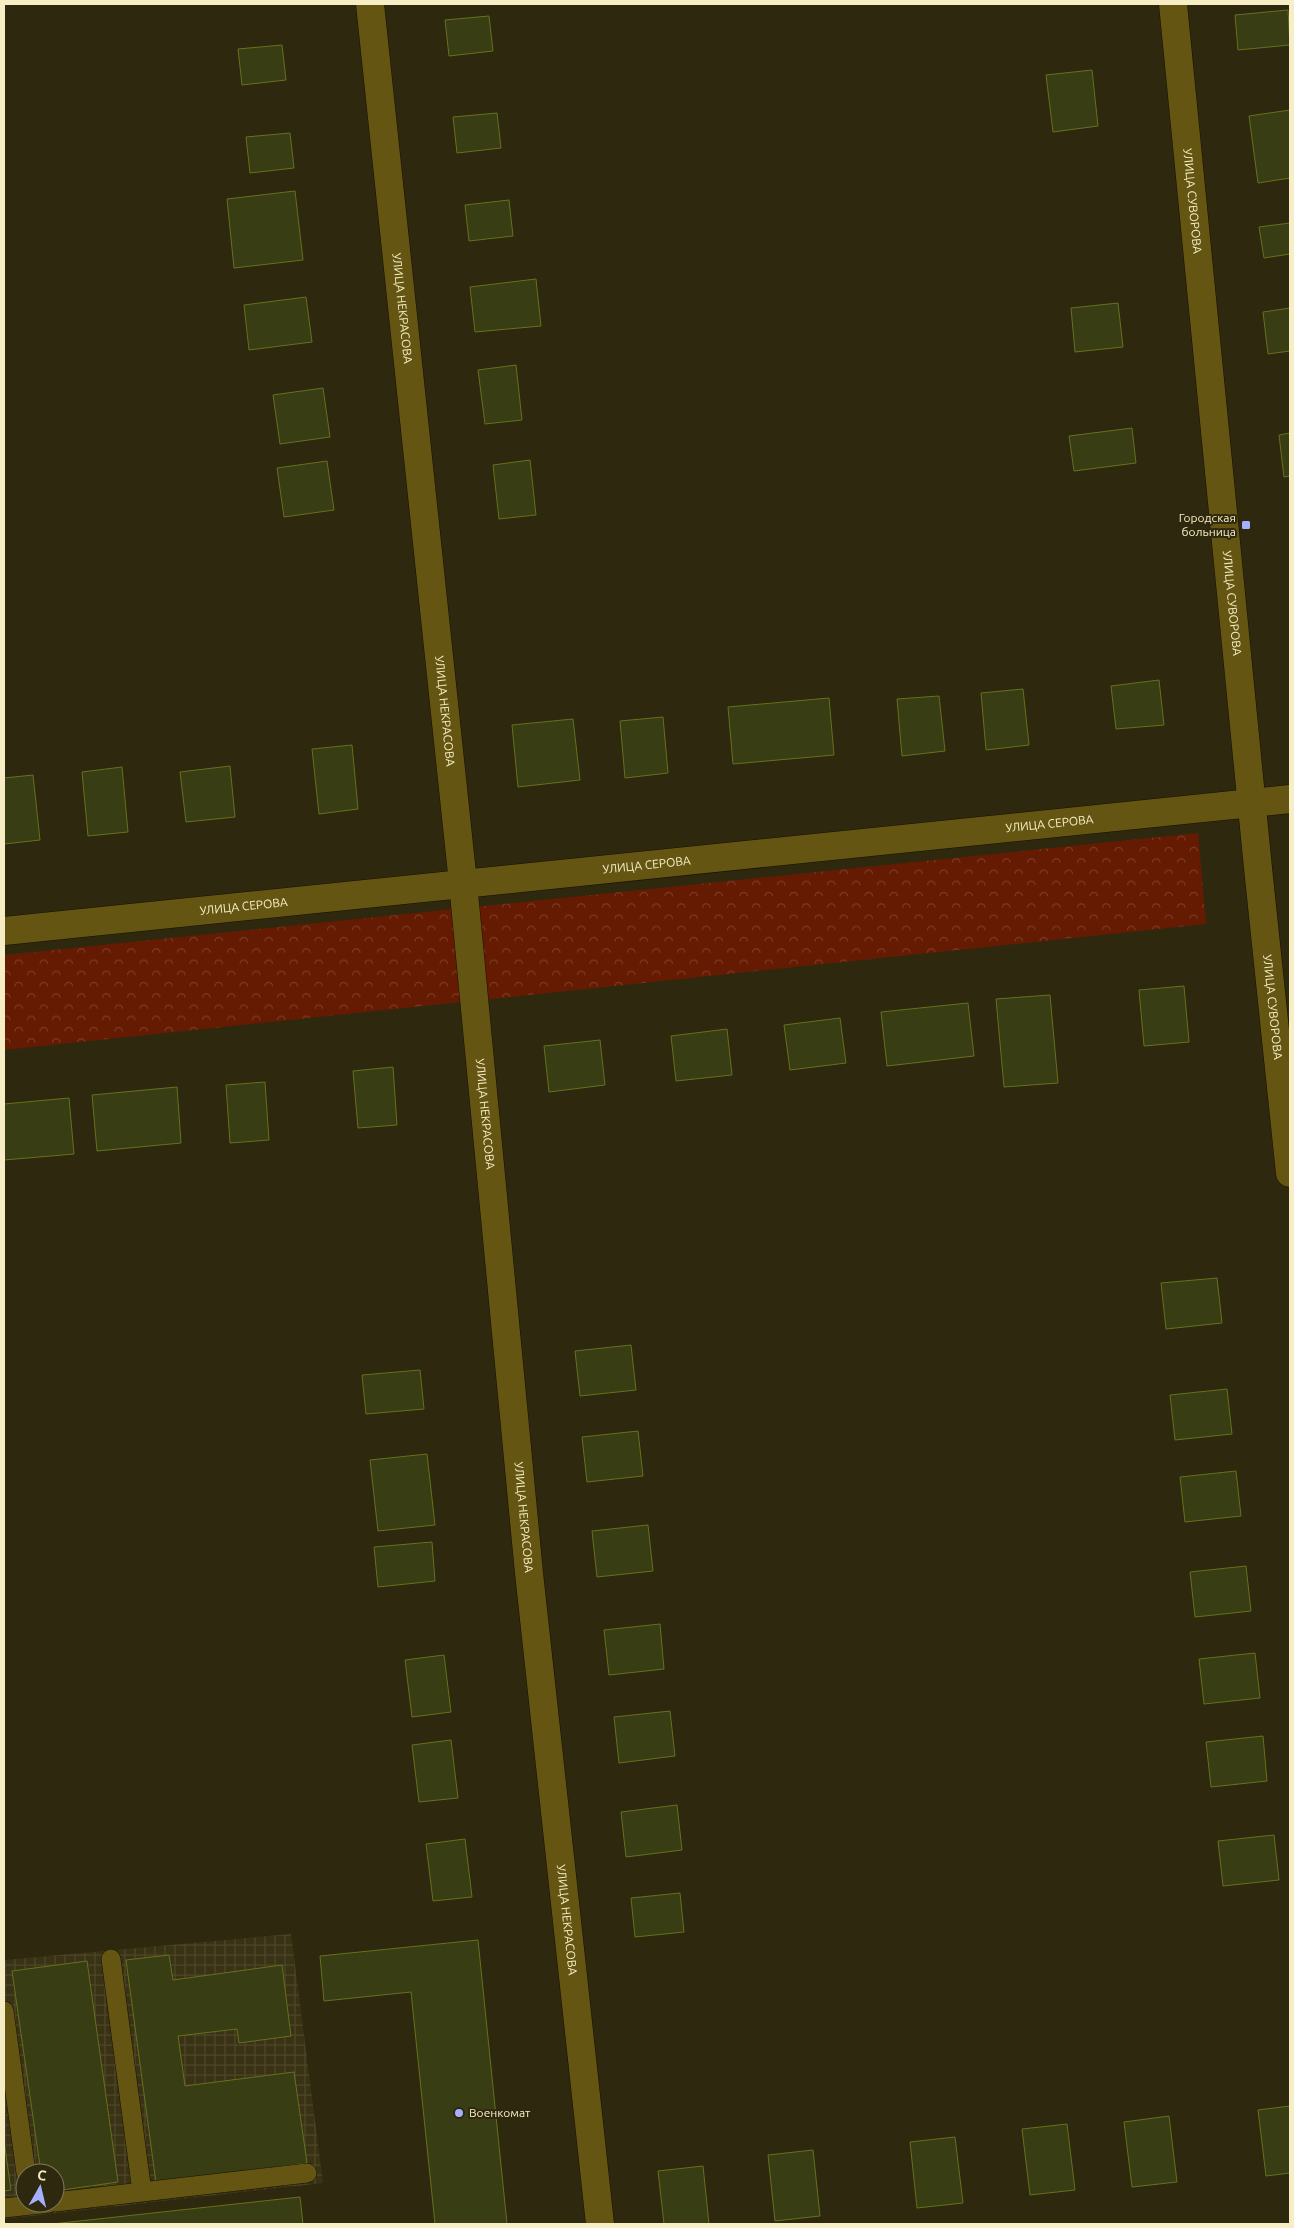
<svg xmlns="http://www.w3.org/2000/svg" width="1294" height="2228" font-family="Ubuntu,sans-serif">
  <defs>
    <pattern id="industrial-grid" width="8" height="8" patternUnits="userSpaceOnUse" patternTransform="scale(1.25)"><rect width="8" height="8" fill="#393214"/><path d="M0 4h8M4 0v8" fill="none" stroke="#4d462a"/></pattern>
    <pattern id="park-crowns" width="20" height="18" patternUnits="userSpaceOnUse" patternTransform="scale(1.25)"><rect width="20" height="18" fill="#651a02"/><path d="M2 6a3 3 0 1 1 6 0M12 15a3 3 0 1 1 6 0" fill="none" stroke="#7c3c25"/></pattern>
  </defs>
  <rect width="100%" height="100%" fill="#2e280e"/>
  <path fill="url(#industrial-grid)" fill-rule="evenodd" d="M 291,1934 L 323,2183 L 4,2219 L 4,1960 ZM 25,2173 L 55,2173 L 55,2203 L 25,2203 Z"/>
  <path fill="url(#park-crowns)" d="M 1198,833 L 1206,924 L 4,1050 L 4,955 Z"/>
  <path fill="#383d14" stroke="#66711d" d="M 1288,10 L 1290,45 L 1238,50 L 1235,15 Z
    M 489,16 L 493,51 L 449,56 L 445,20 Z
    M 282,45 L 286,80 L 242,85 L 238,49 Z
    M 1092,70 L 1098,126 L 1053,132 L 1046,75 Z
    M 1290,110 L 1290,178 L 1258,183 L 1249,116 Z
    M 497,113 L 501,148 L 457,153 L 453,117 Z
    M 290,133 L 294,168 L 250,173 L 246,137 Z
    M 295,191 L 303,260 L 234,268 L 227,199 Z
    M 509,200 L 513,236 L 469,241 L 465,205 Z
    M 1290,223 L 1290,254 L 1264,258 L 1259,227 Z
    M 536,279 L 541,326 L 475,332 L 470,287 Z
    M 306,297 L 312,342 L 249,350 L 244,305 Z
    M 1118,303 L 1123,347 L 1075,352 L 1071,308 Z
    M 1290,308 L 1290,351 L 1268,354 L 1263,312 Z
    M 516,365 L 522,420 L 485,424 L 478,370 Z
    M 323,388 L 330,437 L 280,444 L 273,395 Z
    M 1132,428 L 1136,463 L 1074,471 L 1069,436 Z
    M 1290,433 L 1290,476 L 1284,477 L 1279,435 Z
    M 530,460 L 536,515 L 499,519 L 493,465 Z
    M 327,461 L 334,510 L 284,517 L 277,468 Z
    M 1159,680 L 1164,725 L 1116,729 L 1111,686 Z
    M 1023,689 L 1029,745 L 986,750 L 981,693 Z
    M 939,696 L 945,751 L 902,756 L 897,699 Z
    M 829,698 L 834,755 L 733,764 L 728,707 Z
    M 663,717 L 668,773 L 625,778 L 620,721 Z
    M 573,719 L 580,780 L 518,787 L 512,725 Z
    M 352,745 L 358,809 L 319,814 L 312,749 Z
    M 230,766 L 235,817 L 186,822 L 180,772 Z
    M 122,767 L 128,832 L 88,836 L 82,772 Z
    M 33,775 L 40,840 L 4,844 L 4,778 Z
    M 1184,986 L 1189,1042 L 1144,1046 L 1139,990 Z
    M 1050,995 L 1058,1083 L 1004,1087 L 996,999 Z
    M 968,1003 L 974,1056 L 887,1066 L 881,1012 Z
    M 840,1018 L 846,1063 L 790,1070 L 784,1025 Z
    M 727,1029 L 732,1075 L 676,1081 L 671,1036 Z
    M 600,1040 L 605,1085 L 549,1092 L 544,1046 Z
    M 393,1067 L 397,1125 L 358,1128 L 353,1071 Z
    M 265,1082 L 269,1140 L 230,1143 L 226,1085 Z
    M 177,1087 L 181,1143 L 97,1151 L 92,1095 Z
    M 69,1098 L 74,1154 L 4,1160 L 4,1104 Z
    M 1217,1278 L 1222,1323 L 1166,1329 L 1161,1283 Z
    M 631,1345 L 636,1390 L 580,1396 L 575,1351 Z
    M 420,1370 L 424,1409 L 366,1414 L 362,1375 Z
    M 1227,1389 L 1232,1434 L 1175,1440 L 1170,1395 Z
    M 638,1431 L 643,1476 L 587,1482 L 582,1437 Z
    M 427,1454 L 435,1525 L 378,1531 L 370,1460 Z
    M 1236,1471 L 1241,1516 L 1185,1522 L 1180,1477 Z
    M 648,1525 L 653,1571 L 597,1577 L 592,1531 Z
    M 432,1542 L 435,1581 L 378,1587 L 374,1547 Z
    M 1246,1566 L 1251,1611 L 1195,1617 L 1190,1572 Z
    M 660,1624 L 664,1669 L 609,1675 L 604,1630 Z
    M 1255,1653 L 1260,1698 L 1204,1704 L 1199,1659 Z
    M 444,1655 L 451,1712 L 412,1717 L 405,1660 Z
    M 670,1711 L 675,1756 L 619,1763 L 614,1717 Z
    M 1263,1736 L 1267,1781 L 1211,1787 L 1206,1742 Z
    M 451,1740 L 458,1798 L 419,1802 L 412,1745 Z
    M 677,1805 L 682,1850 L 626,1857 L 621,1812 Z
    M 1274,1835 L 1279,1880 L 1223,1886 L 1218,1841 Z
    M 465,1839 L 472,1897 L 433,1901 L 426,1844 Z
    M 680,1893 L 684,1932 L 635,1937 L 631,1898 Z
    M 478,1940 L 507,2224 L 435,2224 L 411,1992 L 324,2001 L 320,1956 Z
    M 169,1955 L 173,1980 L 282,1965 L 291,2036 L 239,2043 L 237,2029 L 178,2036 L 185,2086 L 294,2072 L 307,2163 L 156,2183 L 126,1960 Z
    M 87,1961 L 118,2182 L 55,2191 L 55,2173 L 41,2173 L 12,1971 Z
    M 1290,2106 L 1290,2173 L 1266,2176 L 1258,2110 Z
    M 1169,2116 L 1177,2182 L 1132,2187 L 1124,2122 Z
    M 1067,2124 L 1075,2190 L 1030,2195 L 1022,2129 Z
    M 955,2137 L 963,2203 L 917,2208 L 910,2142 Z
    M 4,2141 L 11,2190 L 4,2191 Z
    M 813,2150 L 820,2216 L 775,2221 L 768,2155 Z
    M 703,2166 L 709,2224 L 664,2224 L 658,2171 Z
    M 300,2197 L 303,2224 L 52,2224 Z"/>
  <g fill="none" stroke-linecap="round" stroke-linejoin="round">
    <g stroke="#171100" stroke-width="20">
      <path id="lane" d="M 111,1959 L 142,2192
        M 4,2011 L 26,2173
        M 55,2202 L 307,2173
        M 4,2208 L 49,2203"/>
    </g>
    <g stroke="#171100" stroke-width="29">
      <g id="street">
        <path id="s1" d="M 370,4 L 463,883 L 529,1573 L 600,2224"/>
        <path d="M 1252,803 L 1290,799"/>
      </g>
    </g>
    <g stroke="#171100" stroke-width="29">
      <g id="secondary">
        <path id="s2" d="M 1173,4 L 1258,868 L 1290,1173"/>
        <path id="s3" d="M 4,931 L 1252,803"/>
      </g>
    </g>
    <use href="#lane" stroke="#645612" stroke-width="19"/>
    <use href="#street" stroke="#645612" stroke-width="28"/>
    <use href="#secondary" stroke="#645612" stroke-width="28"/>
  </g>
  <g fill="#a5b1fc" stroke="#2e280e" stroke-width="2">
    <rect x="1241" y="520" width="10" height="10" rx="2.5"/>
    <circle cx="459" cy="2113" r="5"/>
  </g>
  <g text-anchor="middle" stroke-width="4" stroke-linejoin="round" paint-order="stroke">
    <g font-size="12" fill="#f8eec6" stroke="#2e280e">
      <text dy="4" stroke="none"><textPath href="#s2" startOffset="198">УЛИЦА СУВОРОВА</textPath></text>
      <text dy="4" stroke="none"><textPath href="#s1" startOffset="306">УЛИЦА НЕКРАСОВА</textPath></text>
      <text dy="4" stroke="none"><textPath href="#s2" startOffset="602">УЛИЦА СУВОРОВА</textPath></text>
      <text dy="4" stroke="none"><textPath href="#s1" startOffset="711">УЛИЦА НЕКРАСОВА</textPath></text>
      <text dy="4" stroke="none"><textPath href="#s3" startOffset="1051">УЛИЦА СЕРОВА</textPath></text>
      <text dy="4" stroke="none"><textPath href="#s3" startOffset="646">УЛИЦА СЕРОВА</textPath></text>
      <text dy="4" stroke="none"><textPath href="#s3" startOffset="241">УЛИЦА СЕРОВА</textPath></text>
      <text dy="4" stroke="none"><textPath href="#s2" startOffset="1008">УЛИЦА СУВОРОВА</textPath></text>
      <text dy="4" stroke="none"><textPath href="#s1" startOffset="1116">УЛИЦА НЕКРАСОВА</textPath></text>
      <text dy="4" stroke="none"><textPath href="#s1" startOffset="1521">УЛИЦА НЕКРАСОВА</textPath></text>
      <text dy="4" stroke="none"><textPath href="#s1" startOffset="1926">УЛИЦА НЕКРАСОВА</textPath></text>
    </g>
    <g font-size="12" fill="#f8eec6" stroke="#2e280e" text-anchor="end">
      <text x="1236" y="522">Городская<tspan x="1236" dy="14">больница</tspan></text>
      <text x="469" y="2117" text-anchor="start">Военкомат</text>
    </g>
  </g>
  <rect width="1294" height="2228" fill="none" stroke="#f8eec6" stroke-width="10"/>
  <g transform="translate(40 2188) rotate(8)"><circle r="24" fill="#2e280e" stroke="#7f7758"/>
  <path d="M0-4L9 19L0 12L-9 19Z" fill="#a5b1fc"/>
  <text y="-8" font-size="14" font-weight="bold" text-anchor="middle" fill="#f8eec6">С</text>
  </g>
</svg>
